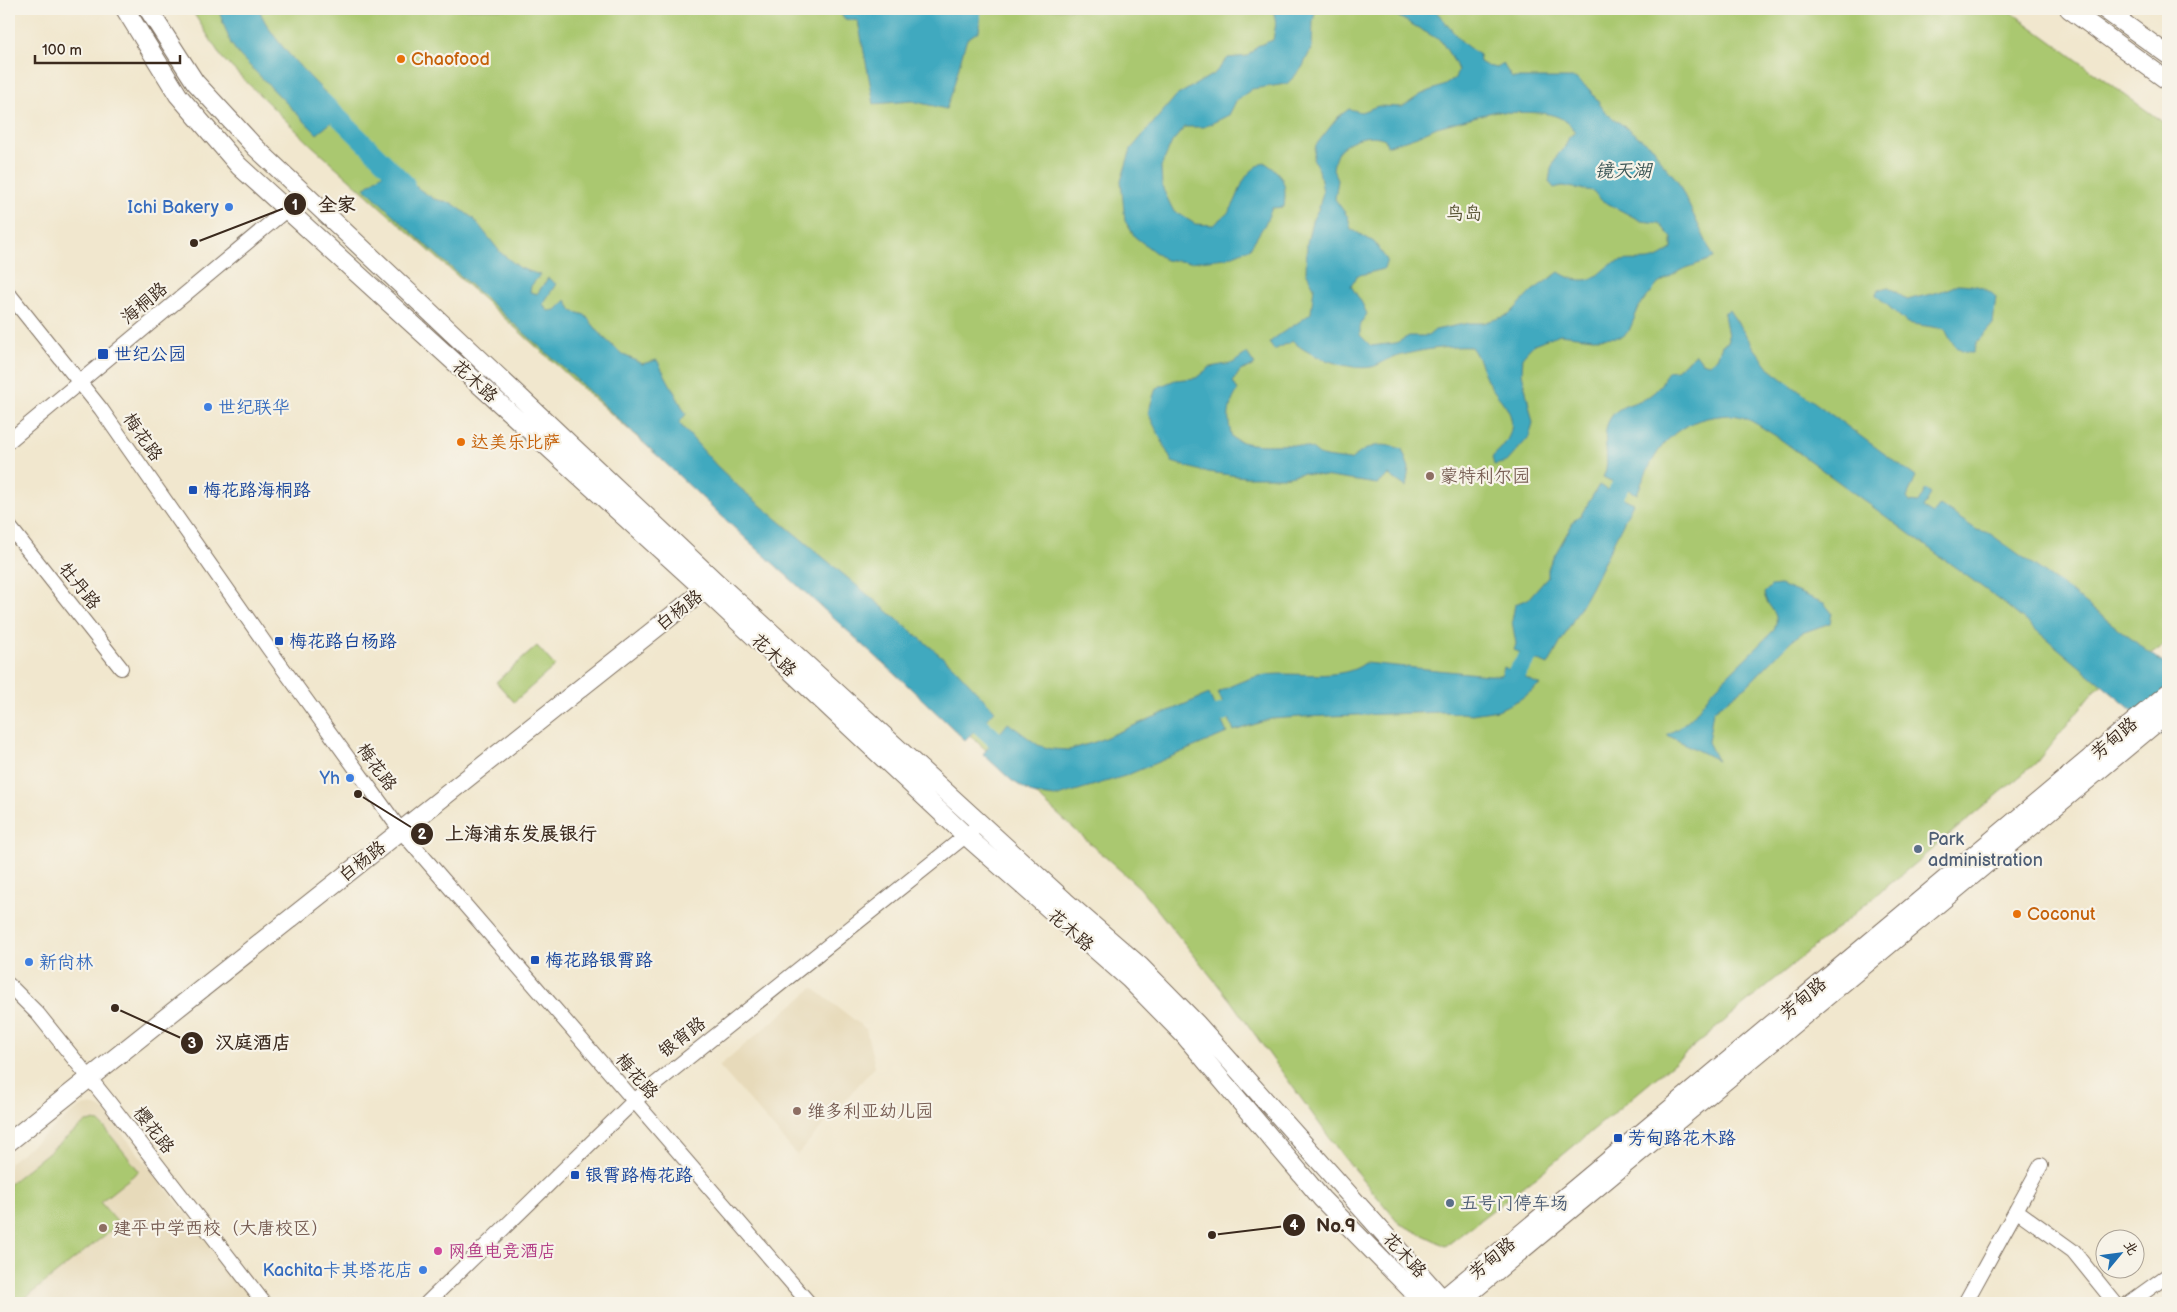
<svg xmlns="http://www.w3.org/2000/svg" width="2177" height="1312" font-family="'Balsamiq Sans','LXGW WenKai TC',sans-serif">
  <rect width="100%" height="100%" fill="#f7f3e8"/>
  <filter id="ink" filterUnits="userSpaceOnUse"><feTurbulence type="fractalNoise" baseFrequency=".02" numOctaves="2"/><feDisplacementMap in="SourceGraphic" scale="10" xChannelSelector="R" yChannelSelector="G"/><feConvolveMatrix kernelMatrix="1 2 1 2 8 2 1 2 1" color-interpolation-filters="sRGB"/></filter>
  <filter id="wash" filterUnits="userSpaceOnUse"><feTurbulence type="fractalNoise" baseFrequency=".0096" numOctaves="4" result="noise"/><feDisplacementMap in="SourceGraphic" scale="20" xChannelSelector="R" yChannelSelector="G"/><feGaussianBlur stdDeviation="1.12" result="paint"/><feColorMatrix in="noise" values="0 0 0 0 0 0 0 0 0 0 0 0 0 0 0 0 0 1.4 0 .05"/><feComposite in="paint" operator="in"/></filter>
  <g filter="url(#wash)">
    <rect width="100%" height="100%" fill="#f1e7ce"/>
    <path fill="#e7daba" d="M 813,988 L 866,1029 L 875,1066 L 797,1155 L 719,1066 Z
      M 85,1105 L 96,1106 L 104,1110 L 256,1303 L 9,1303 L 9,1163 L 76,1110 Z"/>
    <path fill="#aac870" stroke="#727947" d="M 191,9 L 2007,9 L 2168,126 L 2168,642 L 2094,691 L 2036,763 L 1541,1173 L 1446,1246 L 1400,1224 L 1342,1155 L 1230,1000 L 1140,888 L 309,143 L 222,58 Z
      M 537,646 L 555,666 L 514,702 L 496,682 Z
      M 92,1121 L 99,1122 L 104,1127 L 139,1171 L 100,1202 L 119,1224 L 19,1303 L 9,1290 L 9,1184 L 86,1122 Z"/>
    <path fill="#3fa9bf" stroke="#3d6a6e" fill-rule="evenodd" d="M 218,9 L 259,9 C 271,42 319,85 344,112 L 317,134 L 240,56 L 231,44 Z
      M 837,9 L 969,9 L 981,10 L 979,31 L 967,39 C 959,62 955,87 946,109 L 912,101 L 874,104 L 858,21 L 845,19 Z
      M 1273,9 L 1316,9 L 1313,21 L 1312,47 L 1302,68 L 1287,84 L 1252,89 L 1236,101 L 1229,115 L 1204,127 L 1185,127 L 1172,142 L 1161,167 L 1162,187 L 1173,210 L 1195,224 L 1214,225 C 1219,220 1227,215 1231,209 C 1244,187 1238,177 1264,162 C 1284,175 1287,183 1284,207 L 1272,208 L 1265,224 L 1250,248 L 1226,258 L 1190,262 L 1165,260 L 1135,237 L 1125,221 L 1121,181 L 1131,149 L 1176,96 L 1215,73 L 1228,58 L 1248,56 L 1257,46 L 1273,40 L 1276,23 Z
      M 1385,9 L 1434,9 C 1448,24 1460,45 1479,54 L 1480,62 L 1487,66 L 1497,68 L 1503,64 L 1512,78 L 1575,78 L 1589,89 L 1606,113 L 1654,148 L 1660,160 L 1677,180 L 1714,258 L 1681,270 L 1658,284 L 1639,307 L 1629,331 L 1622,337 L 1593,338 L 1560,334 L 1534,344 L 1523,356 L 1522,373 L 1533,423 L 1529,437 L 1507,462 L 1494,465 L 1492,457 C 1507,444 1519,427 1506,407 C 1501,399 1493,391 1488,382 C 1482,370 1480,359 1471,347 C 1444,346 1418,350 1392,358 C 1385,360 1378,366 1371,367 C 1350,371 1307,356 1293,341 L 1274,350 L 1269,343 C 1282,331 1297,325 1311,313 L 1314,287 L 1306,272 L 1307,243 L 1312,221 L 1319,208 L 1323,192 L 1319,170 L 1313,159 L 1316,145 L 1338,117 L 1349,109 L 1361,112 L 1378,106 L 1402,107 L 1422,94 L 1445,85 L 1455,78 L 1458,71 L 1455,63 L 1441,41 ZM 1496,111 C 1524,116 1557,104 1576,132 L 1569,137 L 1565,147 L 1558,154 L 1551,169 L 1549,182 L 1554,188 L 1562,186 L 1593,191 L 1601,200 L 1641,221 L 1659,223 L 1672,238 L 1672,248 C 1649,270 1634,253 1610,265 C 1600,271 1596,280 1584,280 C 1574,280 1566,277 1559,272 L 1532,291 L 1509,315 L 1483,323 L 1469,323 L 1435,330 L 1428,336 L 1409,336 L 1396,343 L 1371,346 L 1360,335 L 1360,324 L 1367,314 L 1362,303 L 1351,286 L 1356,276 L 1384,269 L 1387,260 L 1374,242 L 1351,229 L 1348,217 L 1335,199 L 1338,180 L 1333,169 C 1334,164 1335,157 1337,153 C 1348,139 1370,132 1385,139 L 1387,146 L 1417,136 L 1437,127 Z
      M 393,165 L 419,189 L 434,199 L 452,203 L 474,219 L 501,253 L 520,268 L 540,275 L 531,286 L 530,292 L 537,294 L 548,278 L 556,284 L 543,304 L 548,311 L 556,310 L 566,300 L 572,311 L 585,315 L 603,337 L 622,354 L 642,364 L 657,360 L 686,414 L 679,423 L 716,465 L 740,488 L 952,665 L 995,711 L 965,740 L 904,682 L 743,536 L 578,381 L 406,227 L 365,188 Z
      M 1958,284 C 1973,285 1984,285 1996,297 L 1993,324 L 1977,342 L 1973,353 C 1958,354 1951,342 1945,329 L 1907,323 L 1876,295 L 1878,290 L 1889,287 L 1907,300 C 1924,295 1943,293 1958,284 Z
      M 1729,310 L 1755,349 L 1772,371 L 1916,477 L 1907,498 L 1910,502 L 1918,503 L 1926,489 L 1931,494 L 1923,508 L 1933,514 L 1940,505 L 1977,530 L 1989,533 L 2055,580 L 2168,667 L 2168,740 L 2001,601 L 1776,436 C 1765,430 1750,418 1738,416 C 1728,414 1718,416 1707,418 C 1666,428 1652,458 1637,494 L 1603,477 C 1613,459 1598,435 1611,417 C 1621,402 1640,405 1653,393 C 1660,388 1664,378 1668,371 L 1676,370 L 1696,354 L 1702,362 L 1709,364 L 1717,358 L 1722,345 L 1728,342 C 1728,329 1725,324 1724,313 Z
      M 1247,353 L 1255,365 L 1240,371 L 1233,382 L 1238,390 C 1227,408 1227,418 1232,438 C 1257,451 1283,440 1309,448 C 1314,449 1317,455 1322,456 C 1331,458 1341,459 1350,460 C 1369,446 1377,441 1402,449 L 1409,468 L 1406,487 L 1389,475 L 1377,484 L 1303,473 L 1284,477 L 1245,477 L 1201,471 L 1172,462 L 1148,413 L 1156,388 L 1175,380 L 1196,378 L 1210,367 L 1233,363 Z
      M 1599,485 L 1633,503 L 1591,588 L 1548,665 L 1514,650 L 1516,644 L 1512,621 L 1515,604 L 1528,599 L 1548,576 L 1548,567 L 1575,519 L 1581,515 Z
      M 1780,585 L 1824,603 L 1832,613 L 1830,623 L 1802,633 L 1792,640 L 1747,686 L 1713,711 L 1708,742 L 1717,760 L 1667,735 L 1680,727 L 1695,714 L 1712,691 L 1774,630 C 1782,611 1767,610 1764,593 L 1771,586 Z
      M 1365,663 L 1488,675 L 1501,675 L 1504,667 L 1540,685 L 1519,700 L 1498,710 L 1472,714 L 1444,712 L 1301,717 L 1271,719 L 1234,731 L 1218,692 C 1233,685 1249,677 1266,675 C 1295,671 1341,682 1365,663 Z
      M 1209,694 L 1227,733 L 1125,776 L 1055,797 L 1033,794 L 1011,780 L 983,754 L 1008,723 L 1038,745 L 1051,749 L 1069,750 L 1095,742 Z"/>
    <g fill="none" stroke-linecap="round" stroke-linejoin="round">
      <path stroke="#3fa9bf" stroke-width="18" d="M 322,101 L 406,184
        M 1605,515 L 1631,465
        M 1503,692 L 1541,638
        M 963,710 L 1012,755
        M 1198,722 L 1248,702"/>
    </g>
  </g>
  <g filter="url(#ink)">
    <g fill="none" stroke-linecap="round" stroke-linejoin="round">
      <g stroke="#7b6c5c" stroke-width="16">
        <path id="minor" d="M 9,294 L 101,409 L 269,649 L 401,831 L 809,1303
          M 9,441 L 304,195
          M 9,526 L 121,668
          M 9,985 L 38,1014 L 108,1101 L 264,1303
          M 2016,1210 L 2073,1251 L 2115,1303
          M 427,1303 L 634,1101 L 974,829
          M 1965,1303 L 2041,1165
          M 2129,1303 L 2168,1275"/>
      </g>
      <g stroke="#7b6c5c" stroke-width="20">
        <path id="major" d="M 125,9 L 178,95 L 239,166 L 696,582 L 965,835 L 1129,979 L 1184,1035 L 1322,1199 L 1424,1303
          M 148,9 L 195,82 L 255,147 L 715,581 L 1065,901 L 1140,966 L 1196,1023 L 1446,1303
          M 2069,9 L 2168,81
          M 2104,9 L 2168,55
          M 9,1142 L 713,583
          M 1438,1303 L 2168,693
          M 1458,1303 L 2168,713"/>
      </g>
      <use href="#minor" stroke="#fff" stroke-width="14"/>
      <use href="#major" stroke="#fff" stroke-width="18"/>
    </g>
  </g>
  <g fill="#e8710a" stroke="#f7f3e8" stroke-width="2">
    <circle cx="401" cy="59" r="5"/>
    <circle cx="461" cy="442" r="5"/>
    <circle cx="2017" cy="914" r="5"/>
  </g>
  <g fill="#3f7fe0" stroke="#f7f3e8" stroke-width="2">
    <circle cx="229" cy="207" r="5"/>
    <circle cx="208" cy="407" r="5"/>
    <circle cx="350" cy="778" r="5"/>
    <circle cx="29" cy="962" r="5"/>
    <circle cx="423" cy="1270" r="5"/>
  </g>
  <g fill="#1a4fb4" stroke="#f7f3e8" stroke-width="2">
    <rect x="97" y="348" width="12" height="12" rx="2.5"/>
    <rect x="188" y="485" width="10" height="10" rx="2.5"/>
    <rect x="274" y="636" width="10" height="10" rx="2.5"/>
    <rect x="530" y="955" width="10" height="10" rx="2.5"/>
    <rect x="1613" y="1133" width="10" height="10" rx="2.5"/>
    <rect x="570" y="1170" width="10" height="10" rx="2.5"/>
  </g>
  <g fill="#8d6e63" stroke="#f7f3e8" stroke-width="2">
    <circle cx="1430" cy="476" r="5"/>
    <circle cx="797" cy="1111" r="5"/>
    <circle cx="103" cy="1228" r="5"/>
  </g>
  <g fill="#5c6f8a" stroke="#f7f3e8" stroke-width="2">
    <circle cx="1918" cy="849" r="5"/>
    <circle cx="1450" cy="1203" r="5"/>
  </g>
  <circle fill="#d1479c" stroke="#f7f3e8" stroke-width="2" cx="438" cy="1251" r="5"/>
  <g text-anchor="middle" stroke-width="4.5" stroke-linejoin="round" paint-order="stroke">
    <g font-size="18" fill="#c56008" stroke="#f7f3e8" text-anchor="start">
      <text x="411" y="65">Chaofood</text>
      <text x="471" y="448">达美乐比萨</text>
      <text x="2027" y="920">Coconut</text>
    </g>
    <g font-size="18" fill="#366cbe" stroke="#f7f3e8" text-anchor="end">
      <text x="219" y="213">Ichi Bakery</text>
      <text x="218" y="413" text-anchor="start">世纪联华</text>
      <text x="340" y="784">Yh</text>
      <text x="39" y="968" text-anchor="start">新尚林</text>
      <text x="413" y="1276">Kachita卡其塔花店</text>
    </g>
    <g font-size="18" fill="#575232" stroke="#f7f3e8">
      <text x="1464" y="219">鸟岛</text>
    </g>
    <g font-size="18" fill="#3b2a1e" stroke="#f7f3e8">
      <text transform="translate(144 303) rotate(-40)" y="6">海桐路</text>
      <text transform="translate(475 381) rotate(42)" y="6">花木路</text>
      <text transform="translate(143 437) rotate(55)" y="6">梅花路</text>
      <text transform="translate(80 586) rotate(51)" y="6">牡丹路</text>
      <text transform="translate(679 610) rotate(-38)" y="6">白杨路</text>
      <text transform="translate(774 655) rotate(43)" y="6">花木路</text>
      <text transform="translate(2114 738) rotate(-40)" y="6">芳甸路</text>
      <text transform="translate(377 767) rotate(54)" y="6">梅花路</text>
      <text transform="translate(362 861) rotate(-38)" y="6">白杨路</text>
      <text transform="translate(1071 930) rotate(41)" y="6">花木路</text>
      <text transform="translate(1803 998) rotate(-40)" y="6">芳甸路</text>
      <text transform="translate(682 1037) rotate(-38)" y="6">银宵路</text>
      <text transform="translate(637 1076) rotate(49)" y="6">梅花路</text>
      <text transform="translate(154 1130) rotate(52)" y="6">樱花路</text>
      <text transform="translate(1405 1255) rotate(47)" y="6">花木路</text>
      <text transform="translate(1492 1258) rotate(-40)" y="6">芳甸路</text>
    </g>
    <g font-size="18" fill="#164399" stroke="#f7f3e8" text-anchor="start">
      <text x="114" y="360">世纪公园</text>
      <text x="203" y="496">梅花路海桐路</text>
      <text x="289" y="647">梅花路白杨路</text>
      <text x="545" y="966">梅花路银霄路</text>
      <text x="1628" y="1144">芳甸路花木路</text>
      <text x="585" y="1181">银霄路梅花路</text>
    </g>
    <g font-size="18" fill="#785e54" stroke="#f7f3e8" text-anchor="start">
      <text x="1440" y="482">蒙特利尔园</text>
      <text x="807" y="1117">维多利亚幼儿园</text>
      <text x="113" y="1234">建平中学西校（大唐校区）</text>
    </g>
    <g font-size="18" fill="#4e5e75" stroke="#f7f3e8" text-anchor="start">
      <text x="1928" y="845">Park<tspan x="1928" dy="21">administration</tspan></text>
      <text x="1460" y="1209">五号门停车场</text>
    </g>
    <g font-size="18" fill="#b23c85" stroke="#f7f3e8" text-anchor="start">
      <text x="448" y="1257">网鱼电竞酒店</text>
    </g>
    <g font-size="19" font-style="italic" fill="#3c5656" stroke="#f7f3e8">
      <text x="1623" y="177">镜天湖</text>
    </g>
  </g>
  <path fill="none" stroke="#3b2a1e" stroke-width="2" d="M194 243L295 204M358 794L422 834M115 1008L192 1043M1212 1235L1294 1225"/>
  <g fill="#3b2a1e" stroke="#f7f3e8" stroke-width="2">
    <circle cx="194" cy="243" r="5"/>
    <circle cx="358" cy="794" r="5"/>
    <circle cx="115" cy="1008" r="5"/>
    <circle cx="1212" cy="1235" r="5"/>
    <circle cx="295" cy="204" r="12"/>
    <circle cx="422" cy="834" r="12"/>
    <circle cx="192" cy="1043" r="12"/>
    <circle cx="1294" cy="1225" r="12"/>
  </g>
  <g font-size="15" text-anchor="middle" font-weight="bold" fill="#fff">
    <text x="295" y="210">1</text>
    <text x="422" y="839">2</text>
    <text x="192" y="1048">3</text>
    <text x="1294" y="1230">4</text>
  </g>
  <g font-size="19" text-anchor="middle" font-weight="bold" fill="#3b2a1e" stroke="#f7f3e8" stroke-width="4.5" stroke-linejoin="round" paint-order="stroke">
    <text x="337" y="211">全家</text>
    <text x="521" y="840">上海浦东发展银行</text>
    <text x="253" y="1049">汉庭酒店</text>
    <text x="1336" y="1232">No.9</text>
  </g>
  <rect width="2177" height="1312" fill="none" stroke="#f7f3e8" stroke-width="30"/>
  <g transform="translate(2120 1254) rotate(61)"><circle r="24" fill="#f7f3e8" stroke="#aca397"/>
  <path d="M0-4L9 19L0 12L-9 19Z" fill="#1f6fb2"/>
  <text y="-8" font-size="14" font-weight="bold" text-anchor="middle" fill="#3b2a1e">北</text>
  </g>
  <path d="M35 55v8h145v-8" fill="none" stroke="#3b2a1e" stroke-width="2.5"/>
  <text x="42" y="55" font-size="15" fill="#3b2a1e" stroke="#f7f3e8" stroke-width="4" paint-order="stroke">100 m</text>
</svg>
